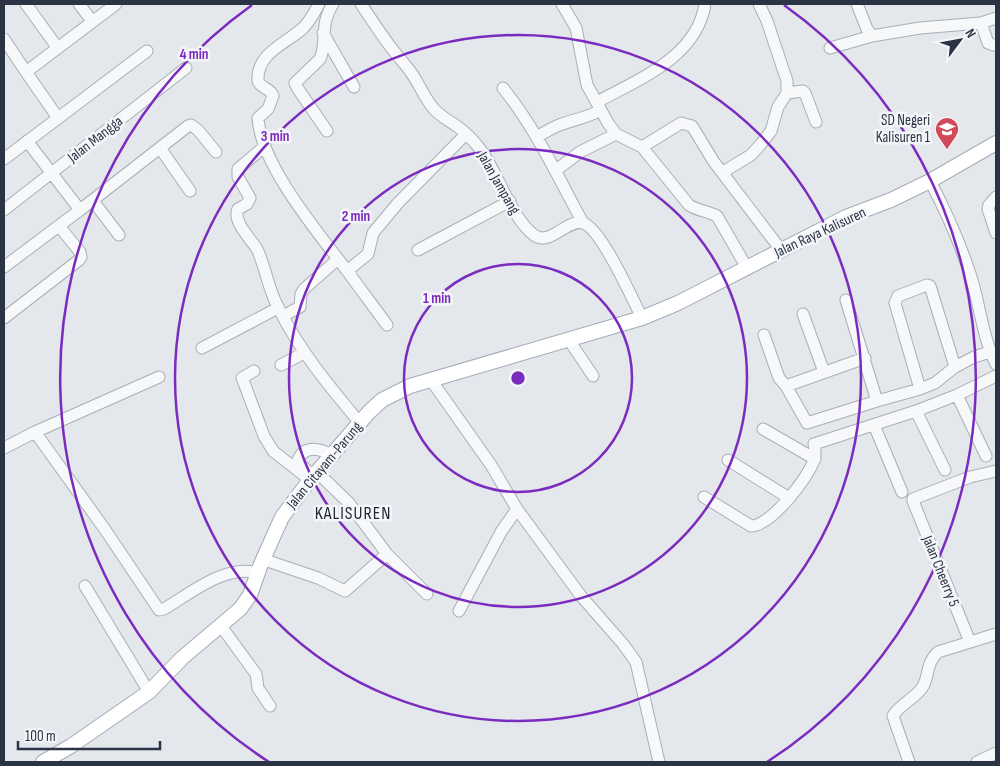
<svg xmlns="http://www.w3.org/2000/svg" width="1000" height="766" font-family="'Sofia Sans Condensed',sans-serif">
  <rect width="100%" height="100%" fill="#e4e7ec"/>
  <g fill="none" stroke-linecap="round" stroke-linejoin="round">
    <g stroke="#a9aeb7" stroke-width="13">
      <path id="minor" d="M 26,4 L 57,47
        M 79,4 L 92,21
        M 319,4 C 314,13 310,22 302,29 C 285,44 257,53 258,80 C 259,88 271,88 273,96 L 268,109 L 258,118 C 261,166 320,235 348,272 C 361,290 374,307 387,325
        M 361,4 C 371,19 382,36 393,50 C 398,57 405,64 410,71 C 419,83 424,98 434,109 C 441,117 450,121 458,127 C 466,133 474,141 480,149 C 498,172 511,218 534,235 C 550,247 566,219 583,223 C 601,228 633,300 642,318
        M 562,4 L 576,28 L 587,85 L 608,123 L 616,134 L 642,147 L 689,205 C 698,211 708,211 717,216 L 747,268
        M 857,4 L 867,29 L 872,36 L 920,28 L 981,23 L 988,43 L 993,45 L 996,45
        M 981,23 L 996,18
        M 323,33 L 354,87
        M 4,39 L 26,72
        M 830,48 L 872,36
        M 503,88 C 536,129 558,177 583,223
        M 787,93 L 803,91 L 805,93 L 816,122
        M 597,102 C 639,79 697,57 705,4
        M 58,118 L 26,72 L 116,4
        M 327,131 L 298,89 L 295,83 L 320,59 C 328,40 319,25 333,4
        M 537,137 C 545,132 553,127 562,124 C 576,119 589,117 601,110
        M 27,141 L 80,210 L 188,126 L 191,125 L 198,130 L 216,152
        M 265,146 L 238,169 L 238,177 L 250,198 L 247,204 L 238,209 C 232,221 251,239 257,249 C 266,268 268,289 278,307 C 299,350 329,386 360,423
        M 642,147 L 681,123 L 692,126 L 714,162 L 781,250
        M 160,148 L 190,191
        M 4,159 L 147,51
        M 555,171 L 580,152 L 616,134
        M 723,172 L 751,155 L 761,144 L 771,131 L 778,107 L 787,93 L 787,81 L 767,21 L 759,4
        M 930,181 C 947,213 961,245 972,280 C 980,307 983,338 996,364
        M 996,197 L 989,205 L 988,209 L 996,233
        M 93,201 L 119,235
        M 4,210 L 186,68
        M 418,250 L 510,201
        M 4,267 L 80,210
        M 347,271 L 368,254 L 373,233 L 398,203 L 466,134
        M 846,300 L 877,401
        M 803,314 L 824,372
        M 283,316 L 300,307 L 301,294 L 304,289 L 338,259
        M 4,318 L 79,260 L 81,257 L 80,252 L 59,226
        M 764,335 L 779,378 L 786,386 L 807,423 L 877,401 L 920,389 L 935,383 L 955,367 L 974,357 L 990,352
        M 569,340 L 593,376
        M 202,348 L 278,308
        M 281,365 L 304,353
        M 254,371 L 242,378 L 243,380 L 264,436 L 273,451 L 310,480
        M 431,380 L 491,465 L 517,509 L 581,596 L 623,644 L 636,662 L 659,762
        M 786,386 L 865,358
        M 920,389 L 895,303 L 898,296 L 927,285 L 930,286 L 955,367
        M 957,395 L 986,456
        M 916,411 L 945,470
        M 874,425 L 902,492
        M 763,429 L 815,459
        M 35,432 L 159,377
        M 4,448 L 35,432 L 106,531 L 159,610 L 164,609 C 191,593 225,564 258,573
        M 728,460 L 789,498
        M 317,472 L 349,503 L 387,554 L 427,594
        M 310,473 L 300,464 L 298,460 C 305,444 320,449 332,455
        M 704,497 L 751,526 C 771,526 808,478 814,460 C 816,455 815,449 814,444 L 916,411 L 957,395 L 996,376
        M 262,559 L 318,578 L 345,591 L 387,554
        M 85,586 L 149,692
        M 459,611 L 501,532 L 517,509
        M 221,626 L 256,674 L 258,688 L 270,706
        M 970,642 L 913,501 L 913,499 L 970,477 L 996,471
        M 909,762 L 893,716 C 899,705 914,699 922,688 C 930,676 925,664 938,652 L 996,634
        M 977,762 L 996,753"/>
    </g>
    <g stroke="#a3abb8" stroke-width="16">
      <path id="major" d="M 43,762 L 71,746 L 149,692 L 182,658 L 240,609 L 250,595 L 261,564 L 282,517 L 310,480 L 369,412 L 382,400 L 410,386 L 642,318 L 678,303 L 846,217 L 891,200 L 930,181 L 996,143"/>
    </g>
    <use href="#minor" stroke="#f7f8fa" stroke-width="11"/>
    <use href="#major" stroke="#fff" stroke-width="14"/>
  </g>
  <g fill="none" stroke="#7b2cbf" stroke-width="2.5">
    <circle cx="518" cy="378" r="114"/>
    <circle cx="518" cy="378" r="229"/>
    <circle cx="518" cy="378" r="343"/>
    <path d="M269 762A458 458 0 0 1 252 5M784 5A458 458 0 0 1 767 762"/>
  </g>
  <defs>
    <g id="school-pin" transform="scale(1.25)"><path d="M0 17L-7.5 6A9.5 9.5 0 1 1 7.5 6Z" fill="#d1495b" stroke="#f4f6f9"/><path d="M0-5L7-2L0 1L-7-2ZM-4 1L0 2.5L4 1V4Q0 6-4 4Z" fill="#fff"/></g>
  </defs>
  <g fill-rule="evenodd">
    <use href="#school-pin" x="947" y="129"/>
  </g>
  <g text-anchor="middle" stroke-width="5" stroke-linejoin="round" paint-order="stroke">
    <g font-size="15" fill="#2b3445" stroke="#f4f6f9" text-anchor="end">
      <text x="930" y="125">SD Negeri<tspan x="930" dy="17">Kalisuren 1</tspan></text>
    </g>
    <g font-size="15" fill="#2b3445" stroke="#f4f6f9">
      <text transform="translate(95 139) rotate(-38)" y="5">Jalan Mangga</text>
      <text transform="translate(499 183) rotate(60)" y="5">Jalan Jampang</text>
      <text transform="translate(820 232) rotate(-25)" y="5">Jalan Raya Kalisuren</text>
      <text transform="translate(324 465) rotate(-50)" y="5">Jalan Citayam-Parung</text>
      <text transform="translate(941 571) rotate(68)" y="5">Jalan Cheerry 5</text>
    </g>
    <g font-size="18" letter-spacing="1" fill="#1d2536" stroke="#f4f6f9">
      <text x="353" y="519">KALISUREN</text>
    </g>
  </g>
  <circle cx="518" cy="378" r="8" fill="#7b2cbf" stroke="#f4f6f9" stroke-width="2.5"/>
  <g font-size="15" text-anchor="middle" font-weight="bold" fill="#7b2cbf" stroke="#f4f6f9" stroke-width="5" stroke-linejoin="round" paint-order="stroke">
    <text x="194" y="59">4 min</text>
    <text x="275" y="141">3 min</text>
    <text x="356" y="221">2 min</text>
    <text x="437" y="303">1 min</text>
  </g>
  <rect width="1000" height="766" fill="none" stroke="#2b3445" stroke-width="10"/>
  <g transform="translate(960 40) rotate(58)" stroke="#f4f6f9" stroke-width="4" paint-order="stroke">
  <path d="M0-4L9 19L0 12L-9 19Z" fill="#2b3445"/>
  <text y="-8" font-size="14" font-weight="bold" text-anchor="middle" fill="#2b3445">N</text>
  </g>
  <path d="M18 741v8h142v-8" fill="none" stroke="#2b3445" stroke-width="2.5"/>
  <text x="25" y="741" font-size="15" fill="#2b3445" stroke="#f4f6f9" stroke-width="4" paint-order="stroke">100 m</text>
</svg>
